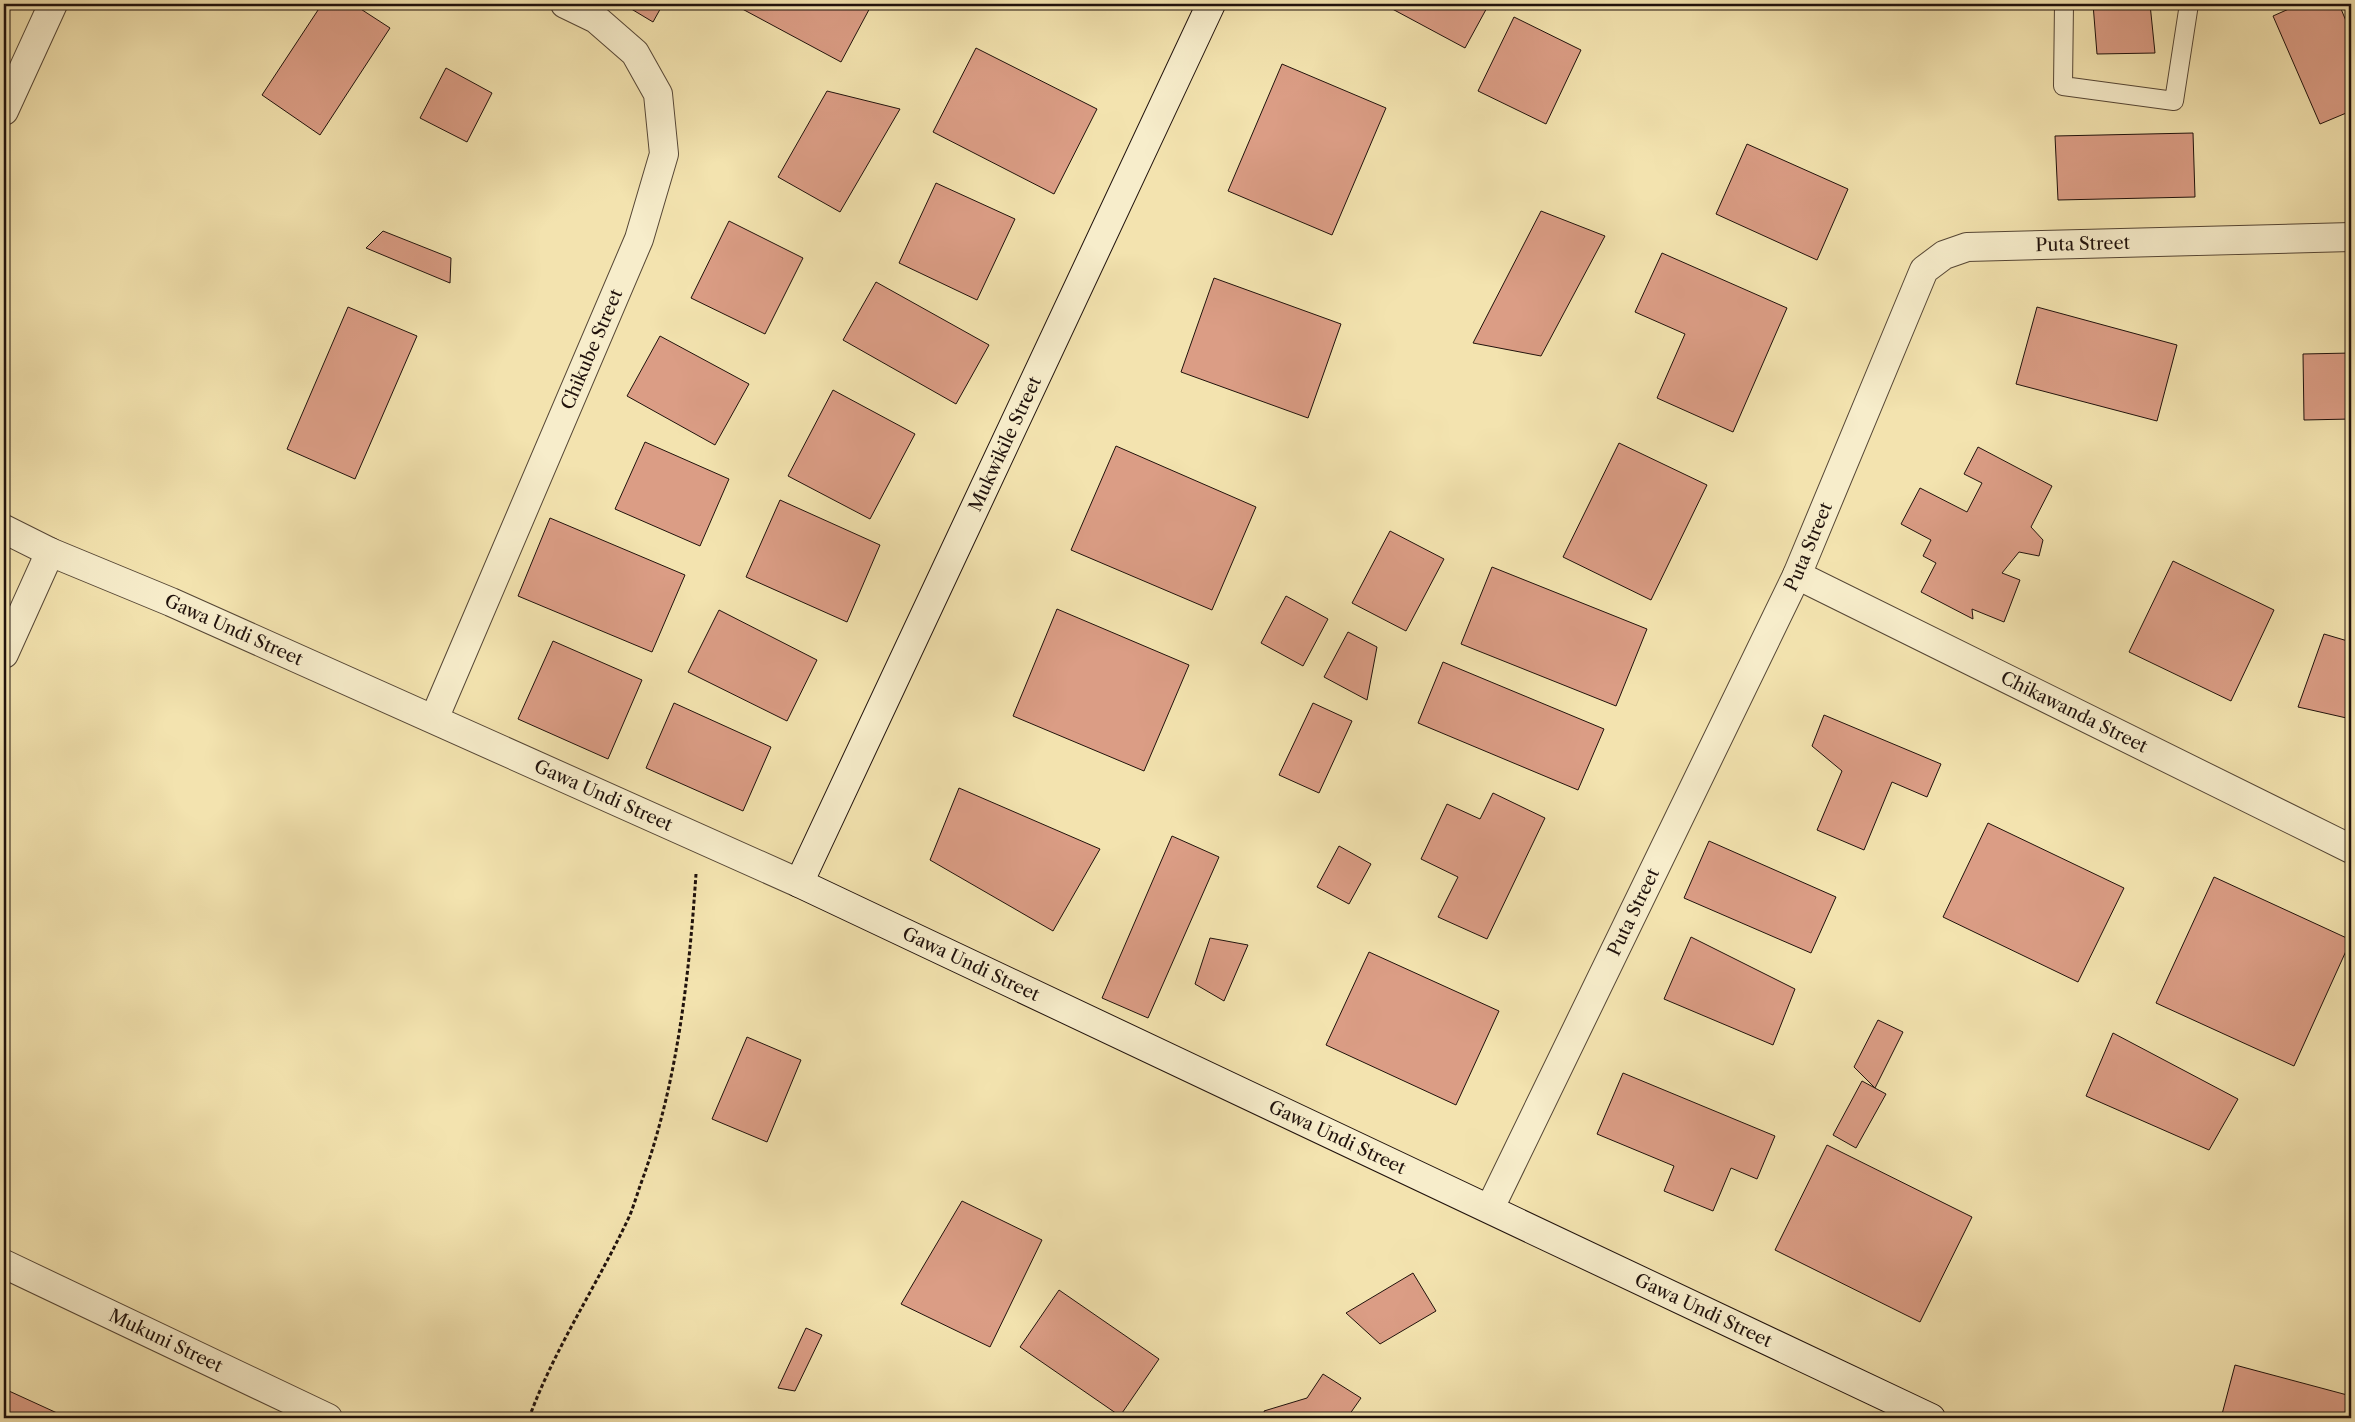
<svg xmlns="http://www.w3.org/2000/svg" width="2355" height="1422" font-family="'Libre Caslon Text',serif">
  <rect width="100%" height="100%" fill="#f3e3af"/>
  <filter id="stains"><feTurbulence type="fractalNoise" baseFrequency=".004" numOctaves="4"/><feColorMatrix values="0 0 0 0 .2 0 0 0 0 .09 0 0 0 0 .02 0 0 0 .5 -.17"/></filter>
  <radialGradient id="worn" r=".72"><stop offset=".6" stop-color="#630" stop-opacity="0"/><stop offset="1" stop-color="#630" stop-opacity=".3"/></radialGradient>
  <path fill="#db9d85" stroke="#20120c" d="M 322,4 L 353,4 L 390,28 L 320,135 L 262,95 Z
    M 623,4 L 663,4 L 653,22 Z
    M 733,4 L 872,4 L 841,62 Z
    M 1383,4 L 1489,4 L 1465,48 Z
    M 2093,4 L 2150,4 L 2155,53 L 2097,54 Z
    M 2300,4 L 2339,4 L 2351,33 L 2351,111 L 2320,124 L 2273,16 Z
    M 1514,17 L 1581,50 L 1546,124 L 1478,91 Z
    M 976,48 L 1097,109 L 1054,194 L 933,132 Z
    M 1282,64 L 1386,108 L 1332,235 L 1228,191 Z
    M 446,68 L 492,93 L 467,142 L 420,118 Z
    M 827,91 L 900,109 L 840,212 L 778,177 Z
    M 2193,133 L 2195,197 L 2058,200 L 2055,136 Z
    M 1747,144 L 1848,189 L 1817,260 L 1716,214 Z
    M 936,183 L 1015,219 L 977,300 L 899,263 Z
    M 1541,211 L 1605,236 L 1541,356 L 1473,343 Z
    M 729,221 L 803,258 L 765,334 L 691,298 Z
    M 383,231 L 451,258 L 450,283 L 366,248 Z
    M 1662,253 L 1787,308 L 1733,432 L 1657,398 L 1685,334 L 1635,312 Z
    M 1214,278 L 1341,324 L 1308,418 L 1181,372 Z
    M 876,282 L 989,345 L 956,404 L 843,340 Z
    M 348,307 L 417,336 L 355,479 L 287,449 Z
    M 2037,307 L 2177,345 L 2157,421 L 2016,384 Z
    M 660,336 L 749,384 L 715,445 L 627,396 Z
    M 2351,353 L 2351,419 L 2304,420 L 2303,354 Z
    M 833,390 L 915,434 L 870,519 L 788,476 Z
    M 645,442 L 729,479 L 700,546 L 615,509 Z
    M 1619,443 L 1707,485 L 1651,600 L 1563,557 Z
    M 1116,446 L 1256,507 L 1212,610 L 1071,550 Z
    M 1978,447 L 2052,486 L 2031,527 L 2043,540 L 2039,556 L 2019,552 L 2002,573 L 2020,580 L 2004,622 L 1972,609 L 1973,619 L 1921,592 L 1936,563 L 1923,556 L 1931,540 L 1901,524 L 1920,488 L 1967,512 L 1982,483 L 1964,474 Z
    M 780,500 L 880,545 L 847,622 L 746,577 Z
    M 550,518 L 685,575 L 652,652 L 518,596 Z
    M 1390,531 L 1444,559 L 1406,631 L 1352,603 Z
    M 2173,561 L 2274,610 L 2231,701 L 2129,652 Z
    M 1492,567 L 1647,629 L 1616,706 L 1461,644 Z
    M 1286,596 L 1328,619 L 1303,666 L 1261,643 Z
    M 1057,609 L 1189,665 L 1144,771 L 1013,716 Z
    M 719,610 L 817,660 L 787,721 L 688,672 Z
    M 1348,632 L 1377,647 L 1367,700 L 1324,677 Z
    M 2324,634 L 2351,642 L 2351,719 L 2298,707 Z
    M 553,641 L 642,680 L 608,759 L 518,719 Z
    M 1443,662 L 1604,729 L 1578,790 L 1418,723 Z
    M 674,703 L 771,747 L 743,811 L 646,768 Z
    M 1313,703 L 1352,721 L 1319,793 L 1279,775 Z
    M 1824,715 L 1941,764 L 1927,797 L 1892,782 L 1864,850 L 1817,830 L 1842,771 L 1812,746 Z
    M 959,788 L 1100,849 L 1053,931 L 930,860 Z
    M 1493,793 L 1545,818 L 1487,939 L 1438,917 L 1458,877 L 1421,859 L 1447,804 L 1480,819 Z
    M 1988,823 L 2124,888 L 2078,982 L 1943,917 Z
    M 1172,836 L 1219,857 L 1148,1018 L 1102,998 Z
    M 1709,841 L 1836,897 L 1811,953 L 1684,898 Z
    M 1339,846 L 1371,864 L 1349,904 L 1317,887 Z
    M 2214,877 L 2351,940 L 2294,1066 L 2156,1003 Z
    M 1691,937 L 1795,989 L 1773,1045 L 1664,999 Z
    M 1210,938 L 1248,945 L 1224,1001 L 1195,984 Z
    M 1369,952 L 1499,1011 L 1456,1105 L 1326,1045 Z
    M 1878,1020 L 1903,1032 L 1875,1088 L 1854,1067 Z
    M 2113,1033 L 2238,1099 L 2209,1150 L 2086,1096 Z
    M 747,1037 L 801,1060 L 767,1142 L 712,1119 Z
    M 1623,1073 L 1775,1136 L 1757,1179 L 1731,1168 L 1713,1211 L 1664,1191 L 1674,1166 L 1597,1134 Z
    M 1862,1081 L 1886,1094 L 1856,1148 L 1833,1135 Z
    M 1827,1145 L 1972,1217 L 1920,1322 L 1775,1250 Z
    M 962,1201 L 1042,1240 L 990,1347 L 901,1304 Z
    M 1413,1273 L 1436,1311 L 1380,1344 L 1346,1313 Z
    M 1059,1290 L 1159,1359 L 1120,1416 L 1020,1347 Z
    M 806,1328 L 822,1335 L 795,1391 L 778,1388 Z
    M 2235,1365 L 2351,1396 L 2346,1418 L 2221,1418 Z
    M 1323,1374 L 1361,1398 L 1347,1418 L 1266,1418 L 1264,1411 L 1307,1398 Z
    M 9,1391 L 68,1418 L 4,1418 L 4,1402 Z"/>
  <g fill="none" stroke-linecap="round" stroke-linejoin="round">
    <g stroke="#554635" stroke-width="20">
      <path id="lane" d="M 2064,4 L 2063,86 L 2174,101 L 2189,4"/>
    </g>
    <g stroke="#554635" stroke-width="30">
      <g id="street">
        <path d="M 4,111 L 53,4"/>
        <path id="s1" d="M 4,529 L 50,552 L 171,602 L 799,883"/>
        <path id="s2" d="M 1797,575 L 2351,849"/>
        <path d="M 4,654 L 50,552"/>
        <path id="s3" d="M 434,719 L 639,239 L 664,154 L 658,94 L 635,53 L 596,19 L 565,4"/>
        <path id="s4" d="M 1490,1208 L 1797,575 L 1924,270 L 1944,255 L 1967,247 L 2351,237"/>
        <path id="s5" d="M 4,1264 L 328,1418"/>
      </g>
    </g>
    <g stroke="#20120c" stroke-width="30">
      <g id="secondary">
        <path id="s6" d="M 1211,4 L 799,883 L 1931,1418"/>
      </g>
    </g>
    <path stroke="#20120c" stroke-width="3" stroke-dasharray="4 2.5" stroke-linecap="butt" d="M 529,1418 C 555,1347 598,1284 630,1215 C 635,1202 639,1188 644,1175 C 678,1078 689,976 696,874"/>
    <use href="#lane" stroke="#f7edcb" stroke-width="18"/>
    <use href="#street" stroke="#f7edcb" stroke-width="28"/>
    <use href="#secondary" stroke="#f7edcb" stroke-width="28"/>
  </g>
  <g text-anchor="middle" stroke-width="5" stroke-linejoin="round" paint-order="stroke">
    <g font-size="18" fill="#20120c" stroke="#f7edcb">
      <text dy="6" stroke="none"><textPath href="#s4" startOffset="1199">Puta Street</textPath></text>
      <text dy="6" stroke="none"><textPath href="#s3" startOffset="402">Chikube Street</textPath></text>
      <text transform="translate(1005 444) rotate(-65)" y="6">Mukwikile Street</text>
      <text dy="6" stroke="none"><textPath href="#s4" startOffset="734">Puta Street</textPath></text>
      <text dy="6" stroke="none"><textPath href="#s1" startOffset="251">Gawa Undi Street</textPath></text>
      <text dy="6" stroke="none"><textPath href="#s2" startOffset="309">Chikawanda Street</textPath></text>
      <text dy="6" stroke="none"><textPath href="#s1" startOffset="656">Gawa Undi Street</textPath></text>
      <text dy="6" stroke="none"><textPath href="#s4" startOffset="329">Puta Street</textPath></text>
      <text dy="6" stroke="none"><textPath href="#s6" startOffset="1161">Gawa Undi Street</textPath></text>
      <text dy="6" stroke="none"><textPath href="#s6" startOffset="1566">Gawa Undi Street</textPath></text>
      <text dy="6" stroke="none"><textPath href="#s6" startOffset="1971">Gawa Undi Street</textPath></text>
      <text dy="6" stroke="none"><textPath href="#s5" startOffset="179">Mukuni Street</textPath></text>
    </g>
  </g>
  <rect width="2355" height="1422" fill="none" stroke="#f3e3af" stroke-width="20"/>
  <rect x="5" y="5" width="2345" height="1412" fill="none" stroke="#20120c" stroke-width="2.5"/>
  <rect x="10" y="10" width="2335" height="1402" fill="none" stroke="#20120c"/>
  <rect width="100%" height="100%" filter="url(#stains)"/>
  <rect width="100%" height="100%" fill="url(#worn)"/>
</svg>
